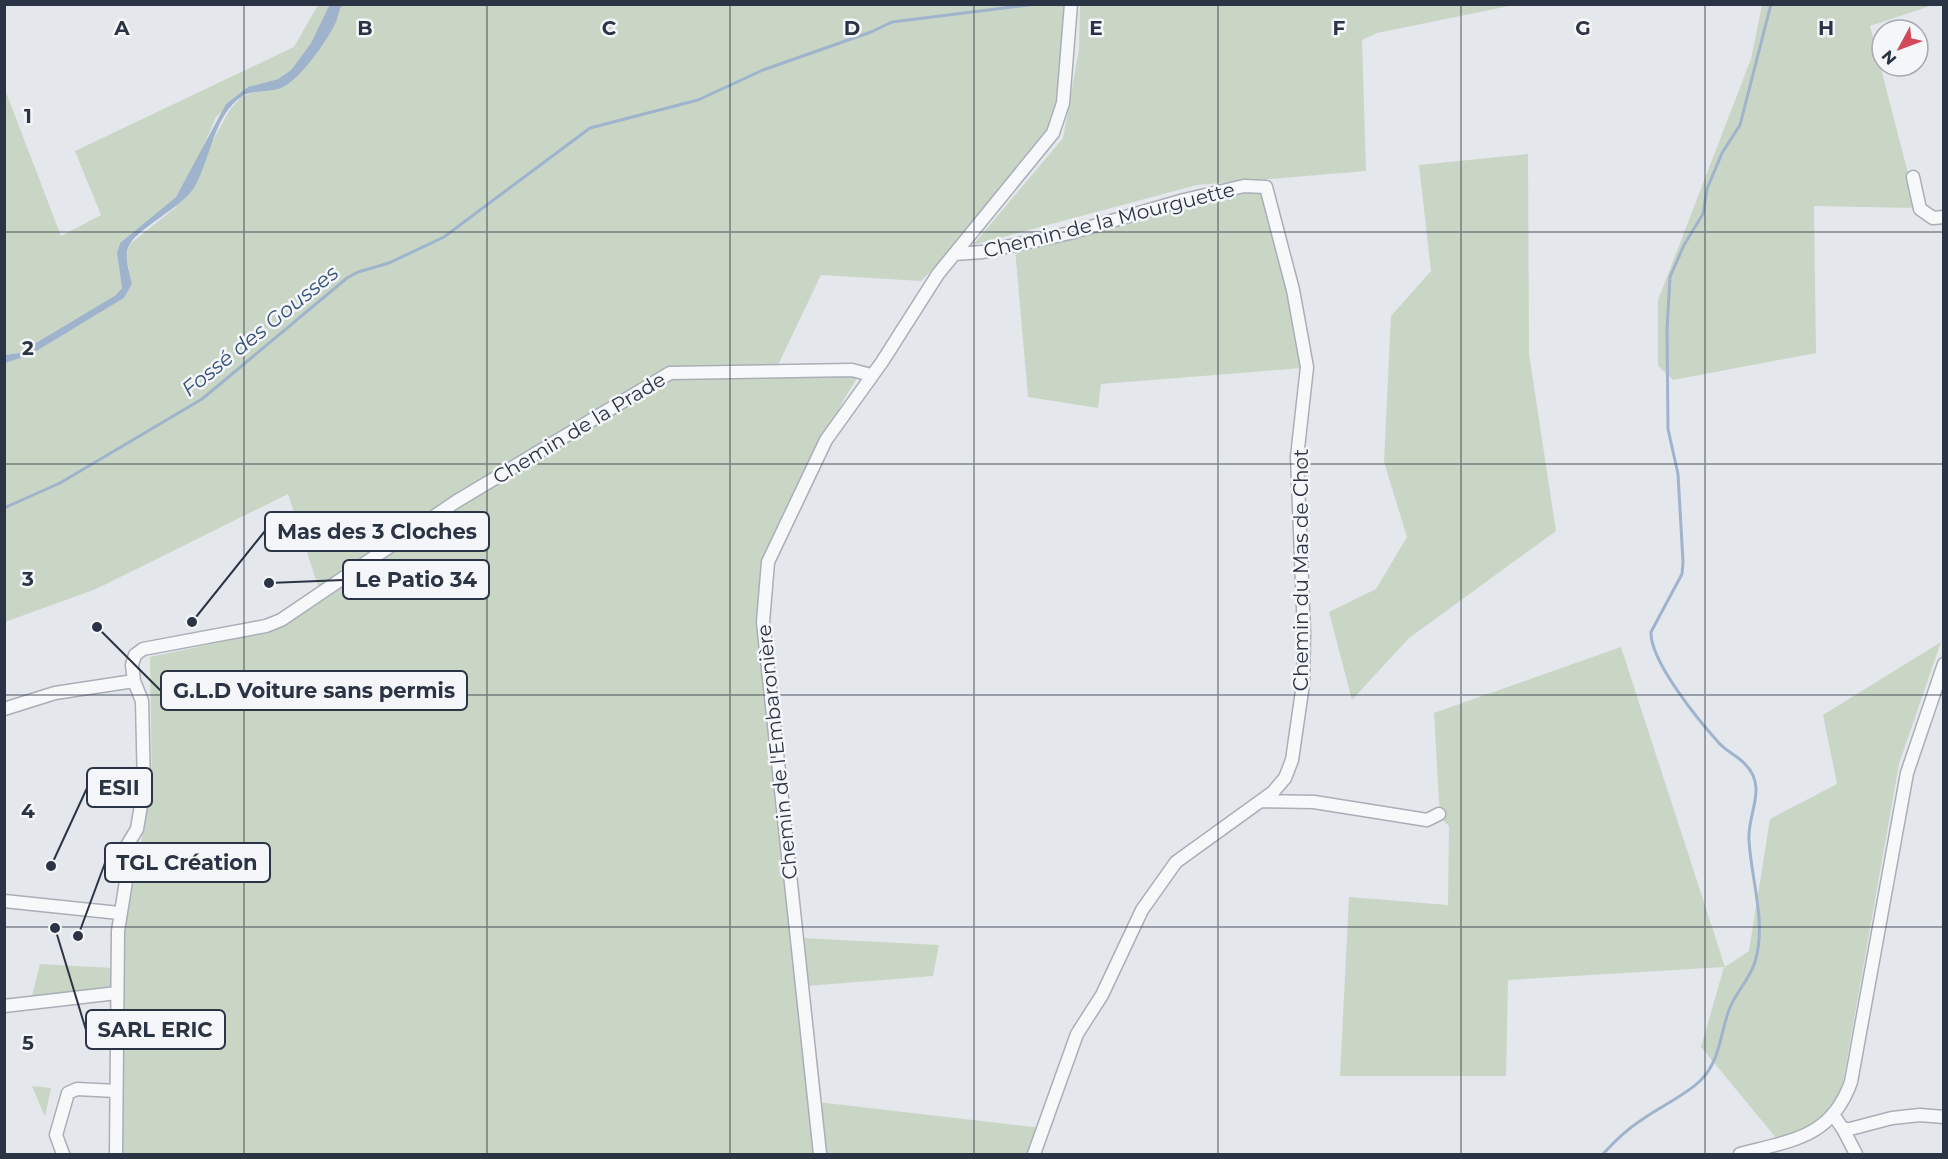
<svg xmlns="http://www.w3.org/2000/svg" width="1948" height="1159" font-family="Montserrat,sans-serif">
  <rect width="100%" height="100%" fill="#e4e7ec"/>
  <path fill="#c9d6c5" d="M 318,5 L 330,5 L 311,43 L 291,70 L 278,79 L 248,87 L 216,117 L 199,156 L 176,197 L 120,243 L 117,253 L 122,288 L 116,295 L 19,353 L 4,355 L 4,87 L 61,236 L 101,215 L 75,151 L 294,47 Z
    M 342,5 L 1066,5 L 1059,99 L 1047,129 L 944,258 L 921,281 L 821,275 L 777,367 L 669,370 L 319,589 L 288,494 L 96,589 L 5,622 L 5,363 L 30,355 L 124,298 L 132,284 L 126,256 L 130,244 L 176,207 L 229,111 L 241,97 L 298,75 L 326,40 Z
    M 1080,5 L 1514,5 L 1377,33 L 1362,40 L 1366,171 L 1197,185 L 973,245 L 1063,138 L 1079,49 Z
    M 1762,5 L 1933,5 L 1870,26 L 1917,208 L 1814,206 L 1816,353 L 1673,380 L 1658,366 L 1658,300 L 1751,59 Z
    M 1528,154 L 1529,354 L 1556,531 L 1409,638 L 1352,700 L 1329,612 L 1376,589 L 1407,537 L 1384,462 L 1391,316 L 1431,271 L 1419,165 Z
    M 1253,190 L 1262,194 L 1290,293 L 1303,368 L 1101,384 L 1098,408 L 1028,397 L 1015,248 Z
    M 865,365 L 843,401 L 765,561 L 759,622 L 813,1154 L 122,1154 L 122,992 L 125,922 L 152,786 L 150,657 L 272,631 L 475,493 L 669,376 Z
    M 1941,642 L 1899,764 L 1840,1099 C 1822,1122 1805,1130 1777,1139 L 1701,1047 L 1724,967 L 1508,980 L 1506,1076 L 1340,1076 L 1349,897 L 1448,905 L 1449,826 L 1440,817 L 1434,713 L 1621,647 L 1725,967 L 1749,951 L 1770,819 L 1837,784 L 1823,715 Z
    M 801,938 L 939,945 L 933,976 L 806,986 Z
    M 40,964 L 113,968 L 113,989 L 32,996 Z
    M 32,1086 L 51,1088 L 45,1117 Z
    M 817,1102 L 1041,1128 L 1032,1154 L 823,1154 Z"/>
  <path fill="#9fb4cc" d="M 330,4 L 342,5 C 339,10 338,16 336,22 C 328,40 299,81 281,88 C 268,93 252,89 241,97 C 213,117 211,158 195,186 C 182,209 135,228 128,248 C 124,258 130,273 132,284 L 124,298 L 30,355 L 5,363 L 5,355 L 19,353 L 116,295 L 122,288 L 117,253 L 120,243 L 176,197 L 226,104 L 248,87 L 278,79 L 291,70 L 311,43 Z"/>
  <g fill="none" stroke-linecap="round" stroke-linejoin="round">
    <path stroke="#9fb4cc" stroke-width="3" d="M 4,508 L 60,483 L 202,399 L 347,278 L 358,272 L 389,263 L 444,237 L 590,128 L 698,100 L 763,70 L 871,32 L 892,22 L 1036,4
      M 1603,1154 C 1614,1142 1626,1130 1640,1121 C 1659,1107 1683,1097 1700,1081 C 1720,1062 1720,1034 1729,1010 C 1735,993 1750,979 1755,962 C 1767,922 1751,880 1749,840 C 1747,813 1769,787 1744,763 C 1736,755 1726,751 1719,743 C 1699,721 1650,661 1651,632 L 1682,574 L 1683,562 L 1678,474 L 1668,429 L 1667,329 L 1670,277 L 1684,245 L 1703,214 L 1707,189 L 1722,153 L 1740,125 L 1771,4"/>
    <g stroke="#a9aeb7" stroke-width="15">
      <path id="minor" d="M 1913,177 L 1920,209 L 1933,218 L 1944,217
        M 954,254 L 983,252 L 1070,233 L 1184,200 L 1244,186 L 1266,187 L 1293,290 L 1307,367 L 1297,457 L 1304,632 L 1303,684 L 1292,760 L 1285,778 L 1273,792 L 1176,862 L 1142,910 L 1102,995 L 1077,1034 L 1034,1154
        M 4,709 L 55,693 L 134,681
        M 1262,801 L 1314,802 L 1427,820 L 1439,814
        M 4,901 L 119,913
        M 4,1006 L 117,993
        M 1834,1116 L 1843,1129 L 1850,1129 L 1892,1118 L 1920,1115 L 1944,1117
        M 1843,1129 L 1856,1154
        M 63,1154 L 56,1135 L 68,1093 L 77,1089 L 116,1091
        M 116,1154 L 118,931 L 127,875 L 123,852 L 137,829 L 144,787 L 142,701 L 134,681 L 132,665 L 135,655 L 143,649 L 266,626 L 281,620 L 457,501 L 670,373 L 852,370 L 871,375
        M 820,1154 L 763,622 L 768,562 L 826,440 L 882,362 L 938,274 L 1053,133 L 1063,103 L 1071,4
        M 1740,1154 C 1792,1140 1831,1138 1851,1082 L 1907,773 L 1944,664"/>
    </g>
    <use href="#minor" stroke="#f7f8fa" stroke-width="12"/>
  </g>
  <path fill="none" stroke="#2b3445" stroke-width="1.5" stroke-opacity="0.55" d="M 244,4 L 244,1154M 487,4 L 487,1154M 730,4 L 730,1154M 974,4 L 974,1154M 1218,4 L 1218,1154M 1461,4 L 1461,1154M 1705,4 L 1705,1154M 4,232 L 1944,232M 4,464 L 1944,464M 4,695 L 1944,695M 4,927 L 1944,927"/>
  <g text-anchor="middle" stroke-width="5" stroke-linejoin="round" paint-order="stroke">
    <g font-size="20" fill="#2b3445" stroke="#f4f6f9">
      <text transform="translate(1109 220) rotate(-14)" y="7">Chemin de la Mourguette</text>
      <text transform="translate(579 428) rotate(-31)" y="7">Chemin de la Prade</text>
      <text transform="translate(1301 570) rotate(-90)" y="7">Chemin du Mas de Chot</text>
      <text transform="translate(777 752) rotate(-96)" y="7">Chemin de l'Embaronière</text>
    </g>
    <g font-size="21" font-style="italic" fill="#34527a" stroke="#f4f6f9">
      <text transform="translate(260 331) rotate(-39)" y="7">Fossé des Gousses</text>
    </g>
  </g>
  <g font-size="20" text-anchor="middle" font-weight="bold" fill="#2b3445" stroke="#f4f6f9" stroke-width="5" stroke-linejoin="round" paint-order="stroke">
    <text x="122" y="35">A</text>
    <text x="365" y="35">B</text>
    <text x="609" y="35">C</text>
    <text x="852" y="35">D</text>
    <text x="1096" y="35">E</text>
    <text x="1339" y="35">F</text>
    <text x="1583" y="35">G</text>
    <text x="1826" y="35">H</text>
    <text x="28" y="123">1</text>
    <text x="28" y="355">2</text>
    <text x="28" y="586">3</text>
    <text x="28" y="818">4</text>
    <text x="28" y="1050">5</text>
  </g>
  <path fill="none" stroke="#2b3445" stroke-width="2" d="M192 622L265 531M269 583L343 580M97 627L161 691M51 866L87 788M78 936L105 863M55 928L86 1030"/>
  <g fill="#2b3445" stroke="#f4f6f9" stroke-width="2">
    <circle cx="192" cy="622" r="6"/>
    <circle cx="269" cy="583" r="6"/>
    <circle cx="97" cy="627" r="6"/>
    <circle cx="51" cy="866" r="6"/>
    <circle cx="78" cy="936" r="6"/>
    <circle cx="55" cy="928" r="6"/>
  </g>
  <g fill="#f4f6f9" stroke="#2b3445" stroke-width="2">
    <rect x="265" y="512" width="224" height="39" rx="6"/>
    <rect x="343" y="560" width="146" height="39" rx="6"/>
    <rect x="161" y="671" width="306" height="39" rx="6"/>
    <rect x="87" y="768" width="65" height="39" rx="6"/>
    <rect x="105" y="843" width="165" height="39" rx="6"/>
    <rect x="86" y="1010" width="139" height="39" rx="6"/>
  </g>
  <g font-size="21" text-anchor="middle" font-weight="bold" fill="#2b3445">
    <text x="377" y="539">Mas des 3 Cloches</text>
    <text x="416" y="587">Le Patio 34</text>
    <text x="314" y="698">G.L.D Voiture sans permis</text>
    <text x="119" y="795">ESII</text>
    <text x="187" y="870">TGL Création</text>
    <text x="155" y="1037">SARL ERIC</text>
  </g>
  <rect width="1948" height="1159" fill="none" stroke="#2b3445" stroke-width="12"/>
  <g transform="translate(1900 48) rotate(229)"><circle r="28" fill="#f4f6f9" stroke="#a4a8b1" stroke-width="1.5"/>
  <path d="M0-4.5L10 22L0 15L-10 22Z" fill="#d1495b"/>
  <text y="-9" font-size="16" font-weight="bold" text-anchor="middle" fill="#2b3445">N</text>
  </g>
</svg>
